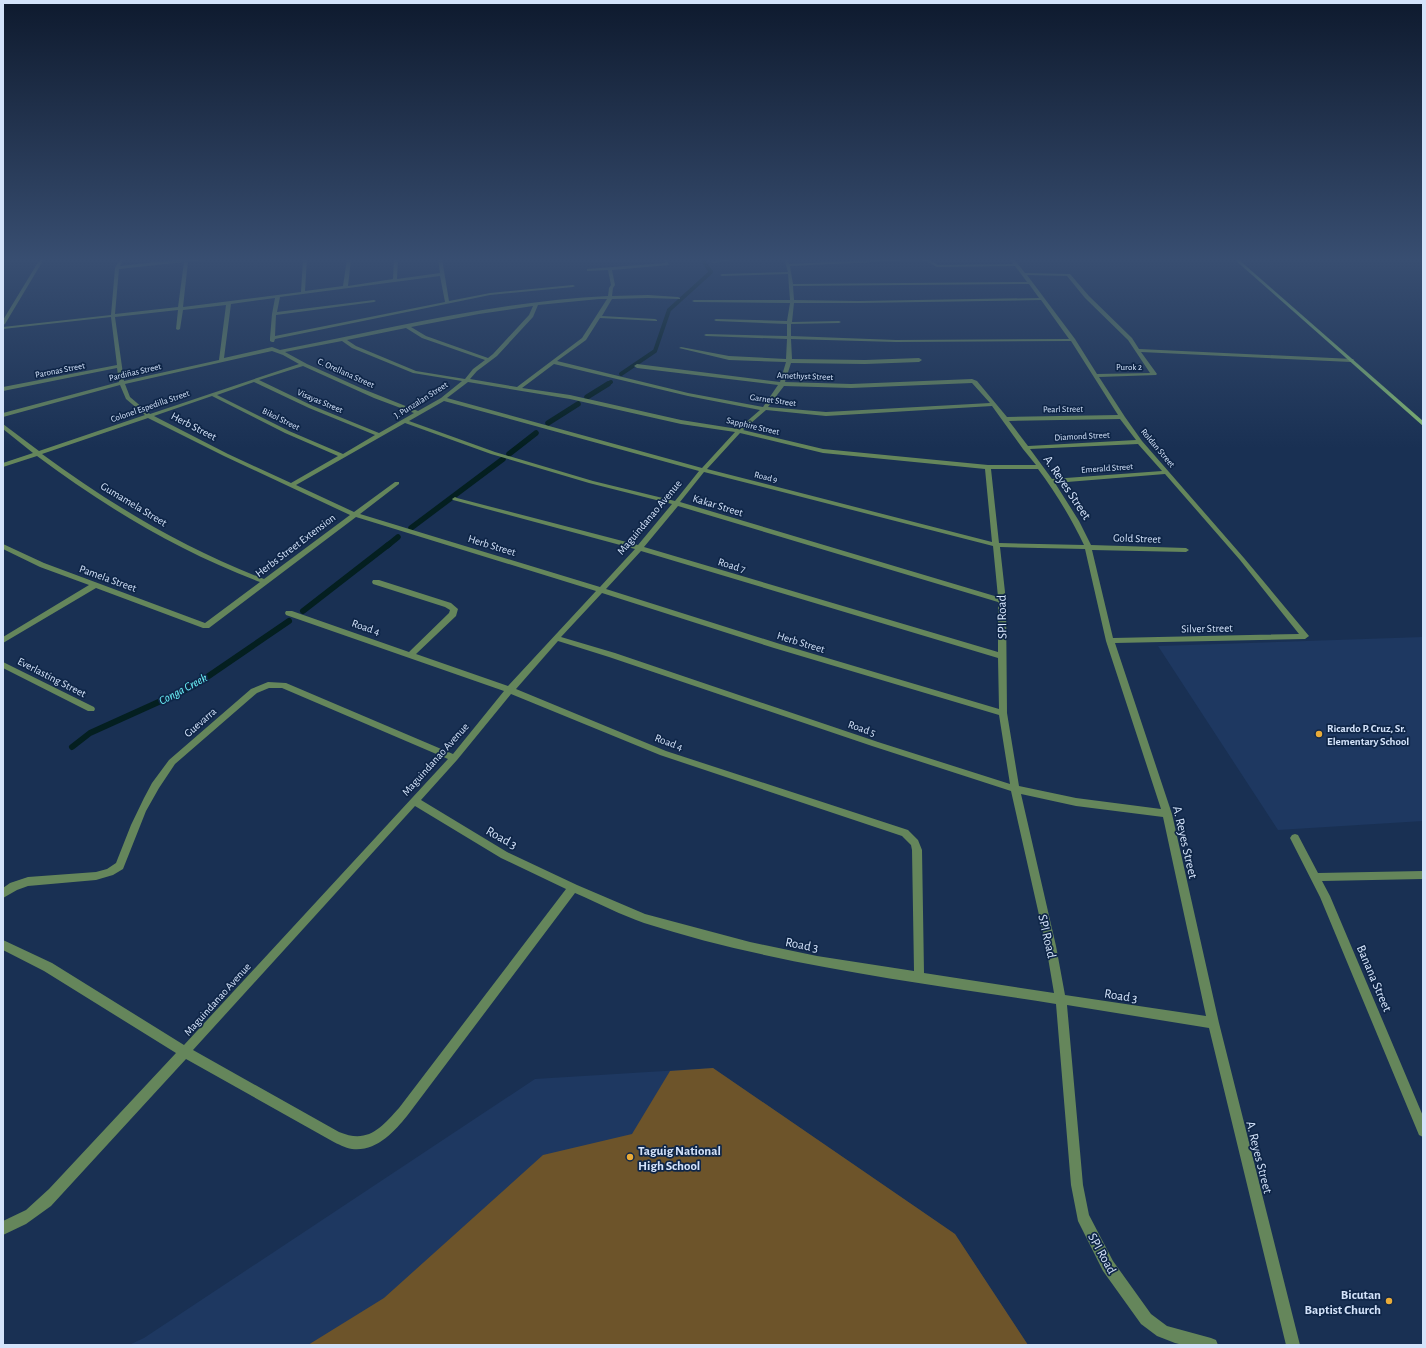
<svg xmlns="http://www.w3.org/2000/svg" width="1426" height="1348" font-family="'Alegreya Sans',sans-serif">
  <rect width="100%" height="100%" fill="#193053"/>
  <path fill="#1e3861" d="M 1423,637 L 1423,821 L 1278,830 L 1158,646 Z
    M 713,1068 L 955,1234 L 1028,1345 L 129,1345 L 144,1338 L 535,1079 Z"/>
  <path fill="#6d542a" d="M 713,1068 L 955,1234 L 1028,1345 L 308,1345 L 384,1298 L 543,1155 L 632,1134 L 670,1071 Z"/>
  <g fill="none" stroke-linecap="round" stroke-linejoin="round">
    <path stroke="#041f20" stroke-width="4" d="M 621,374 L 655,351 L 669,310 L 711,272 L 702,259
      M 606,385 L 611,382"/>
    <path stroke="#041f20" stroke-width="5.5" d="M 587,397 L 608,384
      M 548,423 L 578,404
      M 509,454 L 536,433
      M 411,528 L 503,459
      M 387,546 L 398,537"/>
    <path stroke="#041f20" stroke-width="6" d="M 303,611 L 388,545
      M 72,747 L 90,733 L 194,686 L 289,621"/>
    <path fill="#65865b" fill-rule="evenodd" d="M 40,259 L 44,259 L 5,324 L 3,325 L 3,320 Z
      M 120,259 L 124,259 L 120,266 L 184,259 L 206,259 L 204,260 L 188,262 L 183,307 L 301,292 L 303,259 L 307,259 L 305,291 L 343,286 L 347,259 L 351,259 L 348,286 L 393,279 L 394,259 L 398,259 L 397,279 L 440,273 L 438,259 L 442,259 L 449,301 L 490,293 L 573,285 L 575,286 L 573,287 L 490,295 L 275,339 L 274,342 L 272,342 L 270,341 L 270,338 L 272,314 L 275,298 L 231,304 L 224,358 L 272,347 L 280,350 C 388,329 498,301 608,296 L 609,288 L 611,285 L 608,270 L 589,271 L 587,271 L 587,269 L 665,263 L 663,259 L 667,259 L 669,265 L 612,270 L 615,285 L 613,288 L 612,296 L 648,295 L 678,297 L 680,298 L 680,299 L 648,298 L 612,299 L 602,316 L 655,319 L 657,320 L 657,321 L 600,318 L 586,340 L 557,361 L 688,393 L 763,407 L 778,385 L 637,368 L 634,366 L 637,364 L 780,382 L 786,362 L 729,360 L 679,348 L 681,347 L 729,356 L 786,359 L 787,339 L 706,336 L 704,335 L 706,334 L 787,336 L 787,324 L 716,321 L 714,320 L 716,319 L 787,321 L 790,303 L 694,302 L 692,301 L 694,300 L 790,300 L 788,274 L 722,276 L 720,275 L 722,274 L 788,272 L 784,259 L 788,259 L 789,264 L 895,259 L 924,259 L 930,260 L 938,265 L 1013,264 L 1010,259 L 1014,259 L 1025,273 L 1070,274 L 1089,296 L 1132,338 L 1139,349 L 1353,359 L 1354,360 L 1351,362 L 1141,352 L 1157,374 L 1156,375 L 1099,377 L 1125,417 L 1142,441 L 1244,558 L 1309,636 L 1305,639 L 1115,643 L 1172,814 L 1219,1023 L 1300,1345 L 1286,1345 L 1209,1028 L 1067,1005 L 1083,1185 L 1089,1215 L 1113,1261 L 1151,1314 L 1167,1326 L 1211,1338 L 1216,1340 L 1218,1345 L 1183,1345 L 1175,1343 L 1157,1336 L 1141,1324 L 1103,1271 L 1078,1221 L 1071,1185 L 1056,1004 C 918,982 778,966 644,923 C 621,915 598,903 575,893 L 407,1116 C 394,1132 376,1152 352,1149 C 345,1148 338,1144 332,1141 L 186,1059 L 51,1206 L 26,1224 L 3,1235 L 3,1221 L 26,1210 L 49,1189 L 176,1053 L 44,971 L 3,950 L 3,940 L 52,963 L 184,1045 L 448,759 L 282,688 L 269,688 L 257,693 L 175,764 L 159,788 L 146,811 L 123,869 L 113,875 L 96,880 L 28,886 L 17,890 L 3,898 L 3,888 L 10,883 L 28,877 L 96,872 L 107,869 L 116,863 L 131,825 L 144,798 L 152,783 L 169,760 L 251,689 L 268,682 L 286,683 L 453,754 L 504,691 L 286,615 L 285,613 L 286,611 L 292,611 L 409,652 L 449,613 L 450,610 L 445,607 L 373,584 L 372,582 L 373,580 L 379,580 L 451,603 L 458,609 L 456,616 L 416,654 L 508,686 L 596,591 L 356,517 L 209,628 L 203,628 L 96,588 L 3,643 L 3,637 L 89,585 L 40,567 L 3,549 L 3,544 L 44,563 L 205,623 L 260,582 C 180,552 105,507 37,456 L 3,467 L 3,463 L 33,453 L 3,429 L 3,424 L 39,451 L 145,415 L 126,399 L 120,385 L 3,417 L 3,413 L 119,382 L 117,368 L 3,391 L 3,387 L 117,365 L 111,317 L 3,329 L 3,327 L 111,315 L 115,268 ZM 918,260 L 928,262 L 937,267 L 1015,266 L 1027,282 L 793,284 L 790,266 ZM 184,262 L 178,307 L 115,314 L 119,269 ZM 1027,275 L 1067,276 L 1085,298 L 1128,340 L 1150,373 L 1097,374 L 1075,339 ZM 440,276 L 445,302 L 275,336 L 276,315 L 374,302 L 376,301 L 374,300 L 277,312 L 280,297 ZM 1029,284 L 1039,298 L 859,301 L 794,300 L 793,286 ZM 599,299 L 607,299 L 582,338 L 517,387 L 470,379 L 477,371 L 497,356 L 533,317 L 538,305 ZM 1041,300 L 1069,339 L 896,340 L 791,336 L 791,324 L 839,323 L 841,322 L 839,321 L 792,322 L 794,303 L 859,303 ZM 226,305 L 219,360 L 124,381 L 115,317 L 178,310 L 176,329 L 178,330 L 180,329 L 183,310 ZM 533,306 L 529,315 L 493,354 L 488,358 L 426,336 L 411,327 L 479,314 ZM 406,328 L 422,338 L 485,360 L 473,369 L 465,379 L 416,371 L 356,346 L 347,340 ZM 791,339 L 896,342 L 1071,341 L 1118,415 L 1007,417 L 977,381 L 972,379 L 851,384 L 785,382 L 791,363 L 865,364 L 919,362 L 922,360 L 919,358 L 865,360 L 792,359 ZM 342,341 L 352,348 L 413,373 L 462,381 L 441,398 L 418,411 L 363,389 L 307,364 L 285,352 ZM 272,351 L 283,355 L 299,364 L 150,414 L 130,397 L 125,384 ZM 554,364 L 688,396 L 760,410 L 738,429 L 681,420 L 570,395 L 522,388 ZM 303,366 L 374,398 L 414,413 L 379,433 L 313,406 L 259,380 ZM 254,382 L 309,408 L 375,435 L 343,454 L 289,431 L 217,395 ZM 468,382 L 570,399 L 681,424 L 735,432 L 702,468 L 447,398 ZM 972,383 L 990,403 L 826,412 L 768,407 L 784,386 L 851,388 ZM 212,396 L 285,433 L 338,456 L 291,483 L 228,454 L 154,416 ZM 444,401 L 699,471 L 675,501 L 593,481 L 495,452 L 409,421 ZM 992,406 L 1023,449 L 1036,465 L 988,465 L 823,449 L 743,430 L 766,410 L 826,416 ZM 148,418 L 224,456 L 350,515 L 264,579 C 185,549 110,504 42,454 ZM 1120,419 L 1136,440 L 1028,446 L 1009,421 ZM 405,423 L 491,454 L 589,483 L 672,504 L 638,545 L 457,498 L 455,497 L 452,499 L 453,500 L 635,549 L 600,587 L 360,514 L 399,484 L 399,482 L 395,482 L 354,512 L 296,485 ZM 740,433 L 823,453 L 985,469 L 992,542 L 707,469 ZM 1138,444 L 1162,471 L 1052,479 L 1030,449 ZM 991,469 L 1038,469 C 1056,493 1071,518 1084,545 L 999,543 ZM 704,472 L 993,546 L 998,597 L 680,502 ZM 1165,474 L 1240,560 L 1299,634 L 1113,638 L 1092,550 L 1186,552 L 1189,550 L 1186,548 L 1091,545 L 1079,521 L 1055,483 ZM 678,506 L 998,602 L 998,652 L 644,547 ZM 1000,547 L 1085,549 L 1106,641 L 1161,809 L 1076,798 L 1019,786 L 1007,713 L 1006,601 ZM 641,551 L 998,658 L 999,709 L 780,644 L 606,589 ZM 602,593 L 774,648 L 999,715 L 1010,784 L 878,742 L 615,653 L 561,637 ZM 558,641 L 609,657 L 872,746 L 1011,791 L 1046,946 L 1054,993 L 924,973 L 922,850 L 918,840 L 908,830 L 666,751 L 516,689 ZM 511,694 L 660,755 L 902,836 L 911,845 L 912,850 L 914,971 L 817,956 L 750,942 L 645,914 L 577,885 L 507,852 L 421,800 L 457,760 ZM 1021,794 L 1076,806 L 1163,817 L 1206,1016 L 1065,995 L 1056,946 ZM 415,806 L 501,858 L 566,889 L 399,1108 C 381,1128 368,1144 339,1132 L 193,1050 Z
      M 730,259 L 741,259 L 713,263 L 711,262 Z
      M 3,662 L 94,707 L 95,709 L 94,711 L 88,711 L 3,668 Z
      M 1295,834 L 1298,835 L 1318,873 L 1423,871 L 1423,879 L 1322,881 L 1330,896 L 1423,1116 L 1423,1137 L 1419,1135 L 1320,897 L 1290,838 L 1292,835 Z"/>
    <path fill="#81b770" fill-rule="evenodd" d="M 1234,259 L 1238,259 L 1423,421 L 1423,426 Z"/>
  </g>
  <linearGradient id="sky" x2="0" y2="1"><stop stop-color="#0e1a2e"/><stop offset="0.58" stop-color="#384e71"/><stop offset="1" stop-color="#384e71" stop-opacity="0"/></linearGradient>
  <rect width="1426" height="448" fill="url(#sky)"/>
  <g fill="#e9ab38" stroke="#0f2648" stroke-width="1.5">
    <circle cx="1319" cy="734" r="4"/>
    <circle cx="630" cy="1157" r="4"/>
    <circle cx="1389" cy="1301" r="4"/>
  </g>
  <g text-anchor="middle" stroke-width="3.5" stroke-linejoin="round" paint-order="stroke">
    <g font-size="9" fill="#d4e3fa" stroke="#0f2648">
      <text x="1129" y="370">Purok 2</text>
      <text transform="translate(60 370) rotate(-11)" y="3">Paronas Street</text>
      <text transform="translate(135 372) rotate(-13)" y="3">Pardiñas Street</text>
      <text transform="translate(346 373) rotate(24)" y="3">C. Orellana Street</text>
      <text transform="translate(805 376) rotate(2)" y="3">Amethyst Street</text>
      <text transform="translate(421 400) rotate(-32)" y="3">J. Punzalan Street</text>
      <text transform="translate(773 400) rotate(8)" y="3">Garnet Street</text>
      <text transform="translate(320 401) rotate(23)" y="3">Visayas Street</text>
      <text transform="translate(150 406) rotate(-19)" y="3">Colonel Espedilla Street</text>
      <text transform="translate(1063 409) rotate(-1)" y="3">Pearl Street</text>
      <text transform="translate(281 419) rotate(26)" y="3">Bikol Street</text>
      <text transform="translate(753 426) rotate(13)" y="3">Sapphire Street</text>
      <text transform="translate(1082 436) rotate(-3)" y="3">Diamond Street</text>
      <text transform="translate(1158 448) rotate(50)" y="3">Roldan Street</text>
      <text transform="translate(1107 468) rotate(-4)" y="3">Emerald Street</text>
      <text transform="translate(766 477) rotate(14)" y="3">Road 9</text>
    </g>
    <g font-size="11" fill="#d4e3fa" stroke="#0f2648">
      <text transform="translate(194 426) rotate(27)" y="4">Herb Street</text>
      <text transform="translate(134 504) rotate(31)" y="4">Gumamela Street</text>
      <text transform="translate(718 505) rotate(17)" y="4">Kakar Street</text>
      <text transform="translate(649 517) rotate(-50)" y="4">Maguindanao Avenue</text>
      <text transform="translate(1137 538) rotate(2)" y="4">Gold Street</text>
      <text transform="translate(295 545) rotate(-37)" y="4">Herbs Street Extension</text>
      <text transform="translate(492 545) rotate(17)" y="4">Herb Street</text>
      <text transform="translate(732 565) rotate(17)" y="4">Road 7</text>
      <text transform="translate(108 578) rotate(20)" y="4">Pamela Street</text>
      <text transform="translate(366 627) rotate(19)" y="4">Road 4</text>
      <text transform="translate(1207 628) rotate(-1)" y="4">Silver Street</text>
      <text transform="translate(801 642) rotate(17)" y="4">Herb Street</text>
      <text transform="translate(52 677) rotate(27)" y="4">Everlasting Street</text>
      <text transform="translate(200 722) rotate(-41)" y="4">Guevarra</text>
      <text transform="translate(862 728) rotate(19)" y="4">Road 5</text>
      <text transform="translate(669 742) rotate(21)" y="4">Road 4</text>
      <text transform="translate(435 759) rotate(-48)" y="4">Maguindanao Avenue</text>
      <text transform="translate(217 999) rotate(-48)" y="4">Maguindanao Avenue</text>
    </g>
    <g font-size="11" font-weight="bold" fill="#d4e3fa" stroke="#0f2648" text-anchor="start">
      <text x="1327" y="732">Ricardo P. Cruz, Sr.<tspan x="1327" dy="13">Elementary School</tspan></text>
    </g>
    <g font-size="12" font-style="italic" fill="#6bf3f9" stroke="#0f2648">
      <text transform="translate(183 689) rotate(-28)" y="4">Conga Creek</text>
    </g>
    <g font-size="13" fill="#d4e3fa" stroke="#0f2648">
      <text transform="translate(1068 487) rotate(56)" y="5">A. Reyes Street</text>
      <text transform="translate(1001 617) rotate(-91)" y="5">SPI Road</text>
      <text transform="translate(502 837) rotate(29)" y="5">Road 3</text>
      <text transform="translate(1186 842) rotate(77)" y="5">A. Reyes Street</text>
      <text transform="translate(1048 936) rotate(77)" y="5">SPI Road</text>
      <text transform="translate(802 944) rotate(11)" y="5">Road 3</text>
      <text transform="translate(1375 978) rotate(67)" y="5">Banana Street</text>
      <text transform="translate(1121 995) rotate(9)" y="5">Road 3</text>
      <text transform="translate(1260 1157) rotate(76)" y="5">A. Reyes Street</text>
      <text transform="translate(1103 1253) rotate(61)" y="5">SPI Road</text>
    </g>
    <g font-size="13" font-weight="bold" fill="#d4e3fa" stroke="#0f2648" text-anchor="start">
      <text x="638" y="1155">Taguig National<tspan x="638" dy="15">High School</tspan></text>
      <text x="1381" y="1299" text-anchor="end">Bicutan<tspan x="1381" dy="15">Baptist Church</tspan></text>
    </g>
  </g>
  <rect width="1426" height="1348" fill="none" stroke="#d4e3fa" stroke-width="8"/>
</svg>
